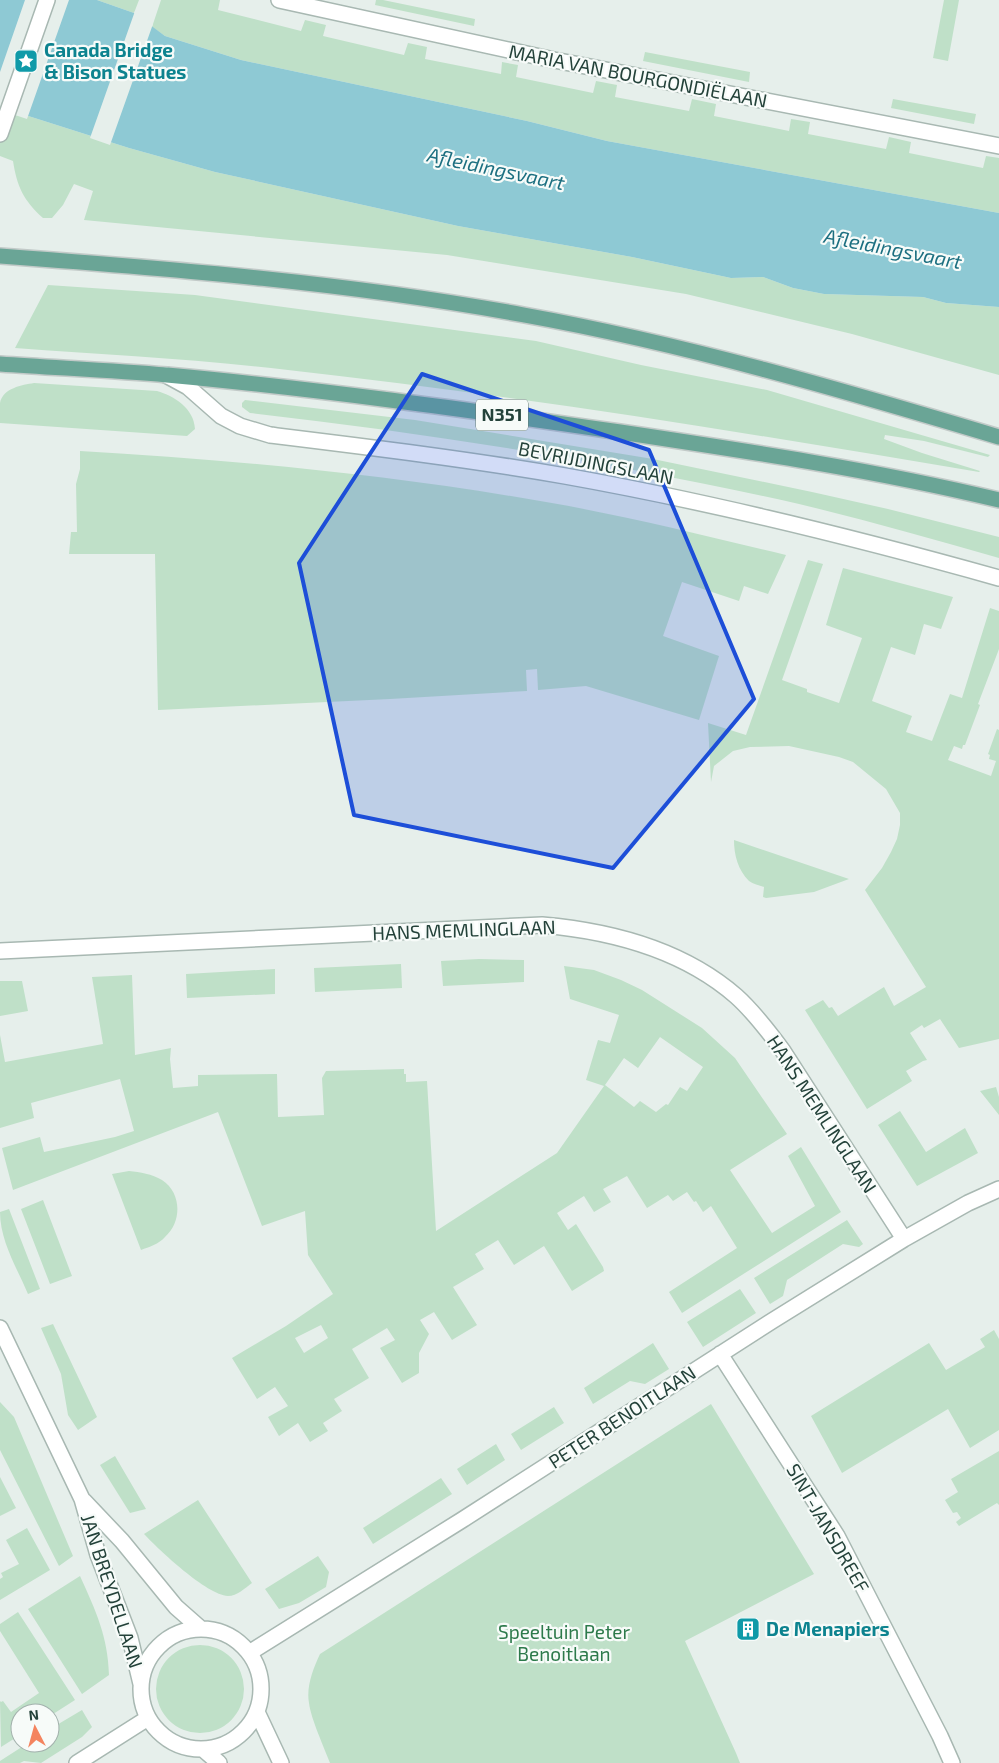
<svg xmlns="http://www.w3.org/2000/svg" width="999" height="1763" font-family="'Exo 2',sans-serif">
  <rect width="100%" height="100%" fill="#e6efeb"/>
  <path fill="#bfe0c8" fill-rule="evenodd" d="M 97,0 L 139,0 L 134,13 Z
    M 161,0 L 220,0 L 218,10 L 301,31 L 305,20 L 326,25 L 323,36 L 404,55 L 408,43 L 427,47 L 425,59 L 501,74 L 502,62 L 518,65 L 516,77 L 593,93 L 596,81 L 617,85 L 615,97 L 689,111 L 692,99 L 716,104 L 714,116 L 789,131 L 791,119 L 810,122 L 808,134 L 886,149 L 889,137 L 911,142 L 909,153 L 983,168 L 986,156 L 999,158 L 999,213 L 607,141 L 527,121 L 241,60 L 165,36 L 152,27 Z
    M 376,0 L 383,0 L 475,19 L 474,26 L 375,5 Z
    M 944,0 L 959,0 L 948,61 L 933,58 Z
    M 645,52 L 750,72 L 749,82 L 643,61 Z
    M 893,99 L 976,114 L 974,124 L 891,108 Z
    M 0,107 L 129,148 L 215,172 L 458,226 L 632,257 L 731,278 L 763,277 L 793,288 L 824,294 L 923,297 L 946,303 L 999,307 L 999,375 L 852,334 L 686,294 L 447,255 L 84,220 L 93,191 L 74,184 L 63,205 L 52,218 L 43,218 C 23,200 17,186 13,161 L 0,156 Z
    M 48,285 L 195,295 L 536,341 L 641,365 L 767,390 L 990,455 L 988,457 L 924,441 L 885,435 L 884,439 L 922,453 L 980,471 L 979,472 C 749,433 519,396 288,370 C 197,359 106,355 15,348 Z
    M 34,383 L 157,391 C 174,396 194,408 195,429 L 187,436 L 0,423 C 0,417 0,409 0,403 C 3,388 22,385 34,383 Z
    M 245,400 L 415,420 L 653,459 L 812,492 L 888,509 L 999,537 L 999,558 C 933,539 866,520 799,504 C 618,463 434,434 250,413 L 242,407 L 242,403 Z
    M 80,451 C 236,460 392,475 546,502 C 627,516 706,536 786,555 L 768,594 L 744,586 L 739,601 L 682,582 L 663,636 L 719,656 L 699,720 L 586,686 L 538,690 L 537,669 L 526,670 L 527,691 L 390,699 L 158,710 L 155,554 L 69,554 L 71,532 L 77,532 L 76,484 L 80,469 Z
    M 808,560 L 823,564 L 782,680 L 807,689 L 807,692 L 839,703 L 862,638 L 826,625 L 843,568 L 953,597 L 941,629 L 924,624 L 915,655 L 891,647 L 872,701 L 912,716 L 906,732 L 932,741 L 950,694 L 962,698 L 990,608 L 999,611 L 999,649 L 978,704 L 980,705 L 965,745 L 963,745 L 962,749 L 954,746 L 948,760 L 991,776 L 996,761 L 989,759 L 990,755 L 988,754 L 997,729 L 999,730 L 999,1039 L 959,1048 L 940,1019 L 924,1028 L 922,1025 L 910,1033 L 927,1060 L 923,1061 L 906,1071 L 912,1081 L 867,1109 L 805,1010 L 823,1000 L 829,1008 L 832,1007 L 838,1016 L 884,987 L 894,1006 L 926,987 L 865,890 L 882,868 L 891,852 L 897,839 L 900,825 L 900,813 L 886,789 L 853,762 L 839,757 L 789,746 L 750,747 L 733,751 L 714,766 L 711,782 L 708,723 L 746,735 Z
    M 734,840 L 849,879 L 814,892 L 766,898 L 763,897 L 764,887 C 759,885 753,884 749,881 C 738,870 734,855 734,840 Z
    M 479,959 L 524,960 L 524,982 L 443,986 L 441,961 Z
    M 401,964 L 402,988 L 315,992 L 314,968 Z
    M 564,966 L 594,970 L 621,980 L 642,990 L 702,1028 L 735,1058 L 787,1134 L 730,1170 L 772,1233 L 815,1206 L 788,1156 L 801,1147 L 841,1212 L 682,1313 L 669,1292 L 737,1248 L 711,1206 L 703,1212 L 696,1201 L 694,1202 L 687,1192 L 673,1201 L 668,1195 L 647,1208 L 627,1176 L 603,1189 L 611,1202 L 594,1212 L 584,1196 L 557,1213 L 568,1230 L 576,1224 L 603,1267 L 604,1271 L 572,1291 L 544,1246 L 514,1265 L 498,1240 L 475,1254 L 484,1269 L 453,1287 L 477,1325 L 452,1340 L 434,1312 L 420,1320 L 429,1334 L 419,1353 L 419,1373 L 402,1383 L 380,1348 L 395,1340 L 387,1328 L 352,1349 L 369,1378 L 334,1399 L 342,1411 L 323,1423 L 328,1431 L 310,1442 L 298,1423 L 279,1436 L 268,1417 L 288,1406 L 275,1387 L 257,1399 L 232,1358 L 286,1326 L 333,1294 L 308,1255 L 305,1211 L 262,1226 L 218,1112 L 13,1190 L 2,1148 L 40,1137 L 44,1152 L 115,1137 L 134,1131 L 120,1079 L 31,1103 L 34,1118 L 0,1128 L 0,1035 L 5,1062 L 103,1044 L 92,977 L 132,975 L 135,1055 L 171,1048 L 170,1059 L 173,1088 L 198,1086 L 198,1075 L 277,1074 L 278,1117 L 324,1115 L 322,1078 L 326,1071 L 404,1069 L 404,1074 L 406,1074 L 406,1082 L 427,1081 L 436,1231 L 557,1153 L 604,1086 L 586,1080 L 598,1040 L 610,1043 L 619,1015 L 570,999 ZM 660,1037 L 703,1067 L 687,1091 L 680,1087 L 668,1105 L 666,1104 L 656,1112 L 640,1101 L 634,1107 L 605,1085 L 624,1058 L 638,1068 ZM 321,1325 L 328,1338 L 304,1353 L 295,1338 Z
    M 275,969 L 275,994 L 187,998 L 186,974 Z
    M 0,981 L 22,981 L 28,1011 L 0,1016 Z
    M 996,1087 L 999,1097 L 999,1115 L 980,1091 Z
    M 900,1111 L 926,1152 L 965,1128 L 978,1153 L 917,1186 L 878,1125 Z
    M 129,1171 C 140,1172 152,1174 162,1180 C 182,1193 182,1222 165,1237 C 159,1244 149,1247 141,1250 L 112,1174 Z
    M 43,1200 L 72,1276 L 50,1284 L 21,1209 Z
    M 9,1209 L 40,1289 L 28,1294 C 17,1268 0,1241 0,1212 Z
    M 847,1220 L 863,1244 L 859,1247 L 843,1244 L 787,1280 L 783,1296 L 770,1304 L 754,1278 Z
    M 740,1289 L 756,1313 L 703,1347 L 687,1322 Z
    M 53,1324 L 97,1417 L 78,1430 L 68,1415 L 61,1374 L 41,1328 Z
    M 994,1330 L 999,1339 L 999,1430 L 970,1448 L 948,1409 L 842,1473 L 811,1416 L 929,1343 L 946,1370 L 985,1347 L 980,1339 Z
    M 653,1343 L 669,1369 L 645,1384 L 630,1381 L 593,1404 L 584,1388 Z
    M 0,1402 L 14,1417 L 73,1556 L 59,1566 L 0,1450 Z
    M 711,1404 L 814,1574 L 685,1641 L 736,1753 L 740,1763 L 330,1763 C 324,1747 311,1719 309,1703 C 306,1687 313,1669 320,1654 Z
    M 554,1407 L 564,1423 L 521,1450 L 511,1434 Z
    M 496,1444 L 505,1460 L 467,1485 L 457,1469 Z
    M 999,1451 L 999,1505 L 997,1503 L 959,1526 L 956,1522 L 961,1518 L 957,1512 L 953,1513 L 945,1500 L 958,1492 L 951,1479 Z
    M 115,1456 L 146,1509 L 130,1513 L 100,1465 Z
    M 0,1477 L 16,1508 L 0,1516 Z
    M 441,1478 L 452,1494 L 373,1544 L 363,1528 Z
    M 198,1500 L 252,1583 C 245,1588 237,1596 228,1596 C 207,1595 159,1550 144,1534 Z
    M 27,1528 L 50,1570 L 0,1600 L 0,1579 L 3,1577 L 1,1573 L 19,1564 L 6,1540 Z
    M 318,1556 L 329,1572 L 326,1587 L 299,1603 L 279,1609 L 265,1589 Z
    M 80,1576 C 96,1611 108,1637 109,1675 L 82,1694 L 28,1609 Z
    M 18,1612 L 75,1700 L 50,1716 L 50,1713 L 20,1713 L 20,1735 L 1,1747 L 0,1701 L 1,1702 L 3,1701 L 11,1712 L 39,1693 L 0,1631 L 0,1624 Z
    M156 1689a44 44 0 1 1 88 0a44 44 0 1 1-88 0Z
    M 82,1710 L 92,1727 L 82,1737 L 41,1763 L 24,1761 L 20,1763 L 0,1763 L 0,1761 L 28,1743 L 50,1743 L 50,1729 Z"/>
  <path fill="#8ec9d4" d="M 0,0 L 97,0 L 134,13 L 165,36 L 241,60 L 527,121 L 607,141 L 999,213 L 999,307 L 946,303 L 923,297 L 824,294 L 793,288 L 763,277 L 731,278 L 632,257 L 458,226 L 215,172 L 129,148 L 0,107 Z"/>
  <path fill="#e6efeb" d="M 25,0 L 69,0 L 27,119 L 0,110 L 0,72 Z
    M 135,11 L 153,24 L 110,145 L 90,138 Z"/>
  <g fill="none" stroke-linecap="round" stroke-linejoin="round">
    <g stroke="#a8b8b2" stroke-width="18">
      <path id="minor" d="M 279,0 L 554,60 L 999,146
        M 0,134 L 47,0
        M 166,375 L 188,387 L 221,416 L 240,426 L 270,435 C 368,447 467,459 565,476 C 711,502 856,538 999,578
        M 0,951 L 542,925 C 611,931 682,949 736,996 C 754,1012 769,1032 783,1051 L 904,1239
        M 0,1328 L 82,1499 L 98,1555 L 130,1638 L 141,1684
        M 720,1354 L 837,1536 L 940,1736 L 952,1763
        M 84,1501 L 122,1541 L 176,1607 L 201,1629
        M141 1689a60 60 0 1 1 120 0a60 60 0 1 1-120 0Z
        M 249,1653 L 462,1520 L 772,1321 L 904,1239 L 968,1203 L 999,1189
        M 257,1712 L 281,1763
        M 204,1750 L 219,1763
        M 77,1763 L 148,1718"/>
    </g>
    <g stroke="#c2cac8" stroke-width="18">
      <path id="major" d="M 0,256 C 175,269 351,283 524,315 C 685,344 842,390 999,437
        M 0,364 C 56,368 112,370 167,375 C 319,389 469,410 620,432 C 747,451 874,470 999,500"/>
    </g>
    <use href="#minor" stroke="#fff" stroke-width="15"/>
    <use href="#major" stroke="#6aa596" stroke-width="15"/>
  </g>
  <path fill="#1d4ed8" fill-opacity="0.2" stroke="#1d4ed8" stroke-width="4" stroke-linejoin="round" d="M 422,374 L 649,450 L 754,699 L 613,868 L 354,815 L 299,563 Z"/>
  <defs>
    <g id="sight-square" transform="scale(1.25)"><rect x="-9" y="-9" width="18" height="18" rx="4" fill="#0f9aa8" stroke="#f7fbf9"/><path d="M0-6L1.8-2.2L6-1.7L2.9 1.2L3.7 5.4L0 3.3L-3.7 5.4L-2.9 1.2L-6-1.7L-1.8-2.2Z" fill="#fff"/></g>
    <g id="building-square" transform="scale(1.25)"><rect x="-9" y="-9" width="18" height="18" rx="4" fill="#0f9aa8" stroke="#f7fbf9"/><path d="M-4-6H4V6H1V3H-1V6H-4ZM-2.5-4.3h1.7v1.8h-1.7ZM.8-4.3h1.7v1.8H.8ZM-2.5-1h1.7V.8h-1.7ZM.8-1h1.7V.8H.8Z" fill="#fff"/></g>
  </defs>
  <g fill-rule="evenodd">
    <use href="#sight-square" x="26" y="61"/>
    <use href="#building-square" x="748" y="1629"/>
  </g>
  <g text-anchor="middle" stroke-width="4.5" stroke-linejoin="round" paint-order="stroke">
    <rect fill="#f7fbf9" stroke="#637a73" stroke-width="1" x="476" y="399.5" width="52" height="31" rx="4"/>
    <g font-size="18" font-weight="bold" fill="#24423a">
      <text x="502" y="421">N351</text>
    </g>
    <g font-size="19" font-weight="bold" fill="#0d838f" stroke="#f7fbf9" text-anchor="start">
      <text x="44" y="57">Canada Bridge<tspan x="44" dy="22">&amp; Bison Statues</tspan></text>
      <text x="766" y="1636">De Menapiers</text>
    </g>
    <g font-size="19" fill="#24423a" stroke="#f7fbf9">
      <text transform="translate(638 76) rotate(11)" y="7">MARIA VAN BOURGONDIËLAAN</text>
      <text transform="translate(596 463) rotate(11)" y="7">BEVRIJDINGSLAAN</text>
      <text transform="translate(464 930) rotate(-2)" y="7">HANS MEMLINGLAAN</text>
      <text transform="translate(822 1114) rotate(57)" y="7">HANS MEMLINGLAAN</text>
      <text transform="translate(622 1417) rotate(-33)" y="7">PETER BENOITLAAN</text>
      <text transform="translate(828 1528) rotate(60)" y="7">SINT-JANSDREEF</text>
      <text transform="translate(112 1591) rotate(72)" y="7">JAN BREYDELLAAN</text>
    </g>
    <g font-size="19" fill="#2d7a4b" stroke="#f7fbf9">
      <text x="564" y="1639">Speeltuin Peter<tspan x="564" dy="22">Benoitlaan</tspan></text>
    </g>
    <g font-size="20" font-style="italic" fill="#1c6f80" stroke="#f7fbf9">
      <text transform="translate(496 169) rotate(12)" y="7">Afleidingsvaart</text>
      <text transform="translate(893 249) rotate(11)" y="7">Afleidingsvaart</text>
    </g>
  </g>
  <g transform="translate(35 1728) rotate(354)"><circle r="24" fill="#f7fbf9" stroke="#a3b1ad"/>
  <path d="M0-4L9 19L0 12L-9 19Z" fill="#f4845f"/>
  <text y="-8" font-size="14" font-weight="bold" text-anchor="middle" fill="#24423a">N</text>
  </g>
</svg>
